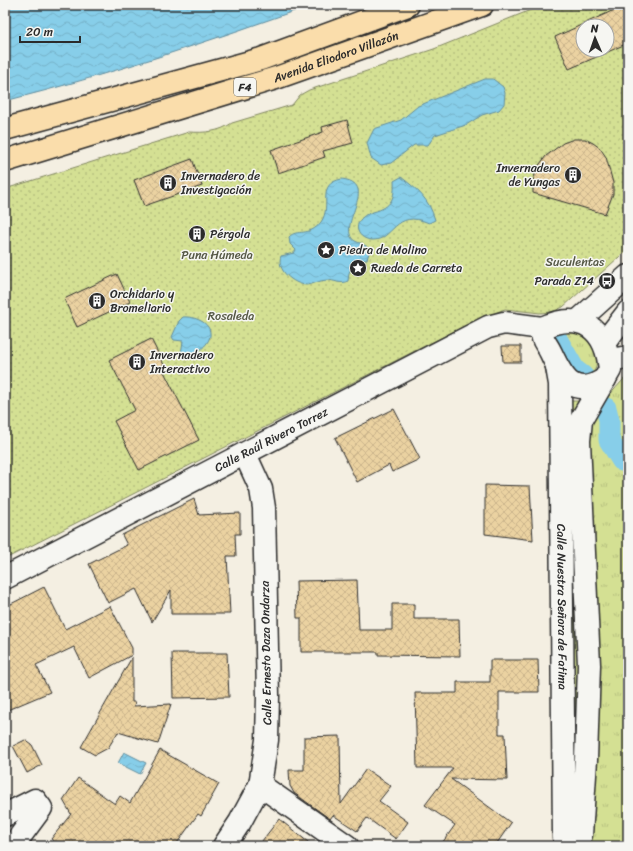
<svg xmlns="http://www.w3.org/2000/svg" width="633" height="851" font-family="Sriracha,sans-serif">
  <defs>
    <pattern id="grass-tufts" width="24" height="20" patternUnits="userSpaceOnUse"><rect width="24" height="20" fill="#d4e093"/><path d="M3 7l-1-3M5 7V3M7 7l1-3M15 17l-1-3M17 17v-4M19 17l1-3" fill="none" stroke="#b6c07f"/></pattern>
    <pattern id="garden-dots" width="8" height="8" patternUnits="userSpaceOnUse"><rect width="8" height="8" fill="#d4e093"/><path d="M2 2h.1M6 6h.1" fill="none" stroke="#b6c07f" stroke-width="1.8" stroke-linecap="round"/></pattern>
    <pattern id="water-waves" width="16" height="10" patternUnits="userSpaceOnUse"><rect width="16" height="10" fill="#87cee9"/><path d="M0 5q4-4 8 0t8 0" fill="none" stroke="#75b1c8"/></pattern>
    <pattern id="building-cross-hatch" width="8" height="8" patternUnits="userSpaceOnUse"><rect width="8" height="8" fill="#ebd2a1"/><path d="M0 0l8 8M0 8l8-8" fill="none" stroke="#cab48b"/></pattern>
  </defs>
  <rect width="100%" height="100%" fill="#f4efe2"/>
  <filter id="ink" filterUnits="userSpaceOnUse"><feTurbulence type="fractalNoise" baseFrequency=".025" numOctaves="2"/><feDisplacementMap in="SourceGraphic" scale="8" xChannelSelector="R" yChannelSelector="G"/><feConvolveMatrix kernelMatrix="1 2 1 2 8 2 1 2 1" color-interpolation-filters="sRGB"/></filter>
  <g filter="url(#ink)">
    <path fill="url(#grass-tufts)" stroke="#80865f" d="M 567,329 C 573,332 580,334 585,338 C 597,347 601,367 590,377 L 575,378 L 550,333 Z
      M 628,375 L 628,846 L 589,846 L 592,828 L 588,429 C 598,408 611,392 628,375 Z
      M 564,401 L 580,401 L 581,716 L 572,838 Z"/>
    <path fill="url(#garden-dots)" stroke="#80865f" fill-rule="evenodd" d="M 543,5 L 628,5 L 628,249 L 563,307 L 552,312 L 540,313 L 505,309 L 474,321 L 5,559 L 5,189 L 189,132 C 205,133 219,132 232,123 L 292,105 L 300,95 L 309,90 L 434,49 ZM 583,26 L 607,26 L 607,50 L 583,50 Z"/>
    <path fill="url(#water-waves)" stroke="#628d9d" d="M 5,5 L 311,5 C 210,41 109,75 5,101 Z
      M 485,79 L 493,79 L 503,87 L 505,93 L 504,104 L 499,110 L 482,115 L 466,125 L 435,135 L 428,145 L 414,145 L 391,163 L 381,165 L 371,158 L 367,143 L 374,129 L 401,120 L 418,106 Z
      M 401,177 C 418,190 429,199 435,220 L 429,223 C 394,208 394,241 372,240 C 354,239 351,218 373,212 C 392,207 395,198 394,181 Z
      M 342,179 C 378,184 342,218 351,237 C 354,243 362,242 367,247 L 369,253 L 367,259 L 352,266 L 349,273 L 348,281 C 341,285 334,280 327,280 C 319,280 313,285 306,285 C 293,284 276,270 281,256 L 294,253 L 296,250 L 290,244 L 289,237 C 297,228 309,238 321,222 C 333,205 315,184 342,179 Z
      M 183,317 C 193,316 212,322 210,336 C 208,347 191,359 181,354 L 183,341 L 174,340 L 172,337 L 179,321 Z
      M 124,752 L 146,763 L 140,774 L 118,763 Z"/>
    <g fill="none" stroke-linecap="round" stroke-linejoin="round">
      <path stroke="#87cee9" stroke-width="21" d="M 556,337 L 575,370 L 583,376
        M 606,408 L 609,420 L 609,440 L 622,461"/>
    </g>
    <path fill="url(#building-cross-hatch)" stroke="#2b2b2b" fill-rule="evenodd" d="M 625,5 L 628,5 L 628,43 L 569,69 L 555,37 ZM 583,26 L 607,26 L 607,50 L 583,50 Z
      M 347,120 L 353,143 L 323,151 L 325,157 L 278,173 L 271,150 L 323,132 L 322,127 Z
      M 574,139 L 585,139 L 593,143 L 600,148 L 606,157 L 613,183 L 613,194 L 605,214 L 533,193 L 533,181 L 537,168 L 546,156 L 563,143 Z
      M 192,159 L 202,186 L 144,206 L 134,180 Z
      M 117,274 L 130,302 L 77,327 L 64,299 Z
      M 151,339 L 164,365 L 161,366 L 199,440 L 139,470 L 114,421 L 135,410 L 109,360 Z
      M 502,346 L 521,346 L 521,362 L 503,362 Z
      M 394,409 L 420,459 L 392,472 L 389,465 L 357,482 L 335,438 Z
      M 485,485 L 530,486 L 533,540 L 485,534 Z
      M 194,499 L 199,515 L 240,513 L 240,534 L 235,534 L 236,556 L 227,556 L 230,614 L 171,614 L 171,590 L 152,622 L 136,589 L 108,603 L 89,564 L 127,545 L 122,535 Z
      M 357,580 L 359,630 L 392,630 L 392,604 L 414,604 L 414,619 L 459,619 L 460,656 L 378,655 L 378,652 L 301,652 L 301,618 L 297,618 L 296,581 Z
      M 44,587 L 65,629 L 110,606 L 132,648 L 132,655 L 89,678 L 74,647 L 36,665 L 50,692 L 5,711 L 5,607 Z
      M 172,653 L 227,653 L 229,697 L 173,698 Z
      M 132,657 L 132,702 L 135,702 L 134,706 L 171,704 L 158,744 L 118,732 L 108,748 L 95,755 L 81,747 Z
      M 490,660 L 538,660 L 539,692 L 499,692 L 499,734 L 505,734 L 507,780 L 451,779 L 511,823 L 495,846 L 440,846 L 455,825 L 425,805 L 453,768 L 417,768 L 415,693 L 457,693 L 457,682 L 490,682 Z
      M 340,736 L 341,804 L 366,769 L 391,786 L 379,801 L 408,822 L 396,839 L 367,818 L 357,831 L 333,815 L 330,819 L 294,793 L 290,786 L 289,770 L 304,770 L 304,737 Z
      M 25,740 L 32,745 L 42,765 L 27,773 L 13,746 Z
      M 160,750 L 219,784 L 201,816 L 198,814 L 175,846 L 60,846 L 51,839 L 71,814 L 63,800 L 78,778 L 115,804 L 120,796 L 130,803 Z
      M 279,819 L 313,846 L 258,846 Z"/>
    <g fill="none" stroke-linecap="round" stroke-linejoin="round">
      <g stroke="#2b2b2b" stroke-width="25">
        <g id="minor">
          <path d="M 578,321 L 628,276"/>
          <path d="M 542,328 C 581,310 606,328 610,370 L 581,420 L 579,441 L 589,665 L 586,760 L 581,835 L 576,846"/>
          <path d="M 542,328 C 541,341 546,342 551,353 C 563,379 574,399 605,379"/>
          <path d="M 604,343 L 628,312"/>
          <path d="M 609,360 L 628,357"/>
          <path id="s1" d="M 557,367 L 560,384 L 564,837 L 566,846"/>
          <path id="s2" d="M 5,578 L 488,327 L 504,323 L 542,328"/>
          <path d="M 260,785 L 347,846"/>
          <path d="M 5,815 L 35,800 L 41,808 L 13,846"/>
          <path d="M 224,846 L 240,822 L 260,785 L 267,740 L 268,696 L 264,508 L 261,489 L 245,454"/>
        </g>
      </g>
      <g stroke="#2b2b2b" stroke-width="25">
        <g id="highway">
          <path d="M 5,129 L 261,59 L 408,5"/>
          <path id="s3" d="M 5,161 L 276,78 L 482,5"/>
        </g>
      </g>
      <use href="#minor" stroke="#f6f6f2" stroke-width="22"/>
      <use href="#highway" stroke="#faddab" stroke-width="22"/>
    </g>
  </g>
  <defs>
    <g id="building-disc" transform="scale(0.9)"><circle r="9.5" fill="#2b2b2b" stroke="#f6f6f2"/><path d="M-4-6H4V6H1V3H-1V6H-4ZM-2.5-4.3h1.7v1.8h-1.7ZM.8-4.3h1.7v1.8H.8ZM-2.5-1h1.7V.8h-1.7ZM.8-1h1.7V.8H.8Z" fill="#fff"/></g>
    <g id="sight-disc" transform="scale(0.9)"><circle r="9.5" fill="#2b2b2b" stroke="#f6f6f2"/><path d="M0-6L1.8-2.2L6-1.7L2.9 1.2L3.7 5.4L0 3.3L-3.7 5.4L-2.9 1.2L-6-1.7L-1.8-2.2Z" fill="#fff"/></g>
    <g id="bus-disc" transform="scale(0.9)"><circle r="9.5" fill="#2b2b2b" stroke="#f6f6f2"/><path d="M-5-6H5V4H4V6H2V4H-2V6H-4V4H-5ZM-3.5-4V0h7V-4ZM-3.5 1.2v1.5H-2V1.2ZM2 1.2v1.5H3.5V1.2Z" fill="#fff"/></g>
  </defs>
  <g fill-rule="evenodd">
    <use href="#building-disc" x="573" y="175"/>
    <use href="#building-disc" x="168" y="183"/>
    <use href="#building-disc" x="197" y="234"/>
    <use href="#sight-disc" x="326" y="250"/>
    <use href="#sight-disc" x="358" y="268"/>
    <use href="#bus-disc" x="607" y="281"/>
    <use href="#building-disc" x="97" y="301"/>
    <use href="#building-disc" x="137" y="362"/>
  </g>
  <g text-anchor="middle" stroke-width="3" stroke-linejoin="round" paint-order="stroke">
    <rect fill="#f6f6f2" stroke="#686867" stroke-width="1" x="234" y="78" width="22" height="18" rx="3"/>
    <g font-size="11" font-weight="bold" fill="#2b2b2b">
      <text x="245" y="91">F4</text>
    </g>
    <g font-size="12" fill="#2b2b2b" stroke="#f6f6f2">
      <text dy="4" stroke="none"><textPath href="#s3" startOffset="347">Avenida Eliodoro Villazón</textPath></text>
      <text dy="4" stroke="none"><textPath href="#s2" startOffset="300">Calle Raúl Rivero Torrez</textPath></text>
      <text dy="4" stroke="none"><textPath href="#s1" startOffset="240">Calle Nuestra Señora de Fatima</textPath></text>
      <text transform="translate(266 653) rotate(-91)" y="4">Calle Ernesto Daza Ondarza</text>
    </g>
    <g font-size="12" fill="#2b2b2b" stroke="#f6f6f2" text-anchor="start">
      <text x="560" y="172" text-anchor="end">Invernadero<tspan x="560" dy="14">de Yungas</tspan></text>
      <text x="181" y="180">Invernadero de<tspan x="181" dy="14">Investigación</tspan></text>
      <text x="210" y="238">Pérgola</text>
      <text x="339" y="254">Piedra de Molino</text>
      <text x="371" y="272">Rueda de Carreta</text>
      <text x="594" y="285" text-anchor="end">Parada Z14</text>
      <text x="110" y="298">Orchidario y<tspan x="110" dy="14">Bromeliario</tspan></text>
      <text x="150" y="359">Invernadero<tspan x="150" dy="14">Interactivo</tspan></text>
    </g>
    <g font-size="12" fill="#555845" stroke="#f6f6f2">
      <text x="217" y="259">Puna Húmeda</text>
      <text x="575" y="266">Suculentas</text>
      <text x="231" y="320">Rosaleda</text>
    </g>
  </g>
  <rect width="633" height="851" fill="none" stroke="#f6f6f2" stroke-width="20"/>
  <rect x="10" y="10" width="613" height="831" fill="none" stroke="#2b2b2b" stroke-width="1.5" filter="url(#ink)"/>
  <g transform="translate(595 38) rotate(358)"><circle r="19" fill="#f6f6f2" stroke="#a5a5a2"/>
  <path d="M0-3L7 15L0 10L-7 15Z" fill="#2b2b2b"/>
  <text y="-6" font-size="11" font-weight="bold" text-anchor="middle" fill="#2b2b2b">N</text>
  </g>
  <path d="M20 36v6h60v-6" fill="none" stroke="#2b2b2b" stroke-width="2"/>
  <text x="26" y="36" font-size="12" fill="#2b2b2b" stroke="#f6f6f2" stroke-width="3" paint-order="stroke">20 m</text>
</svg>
